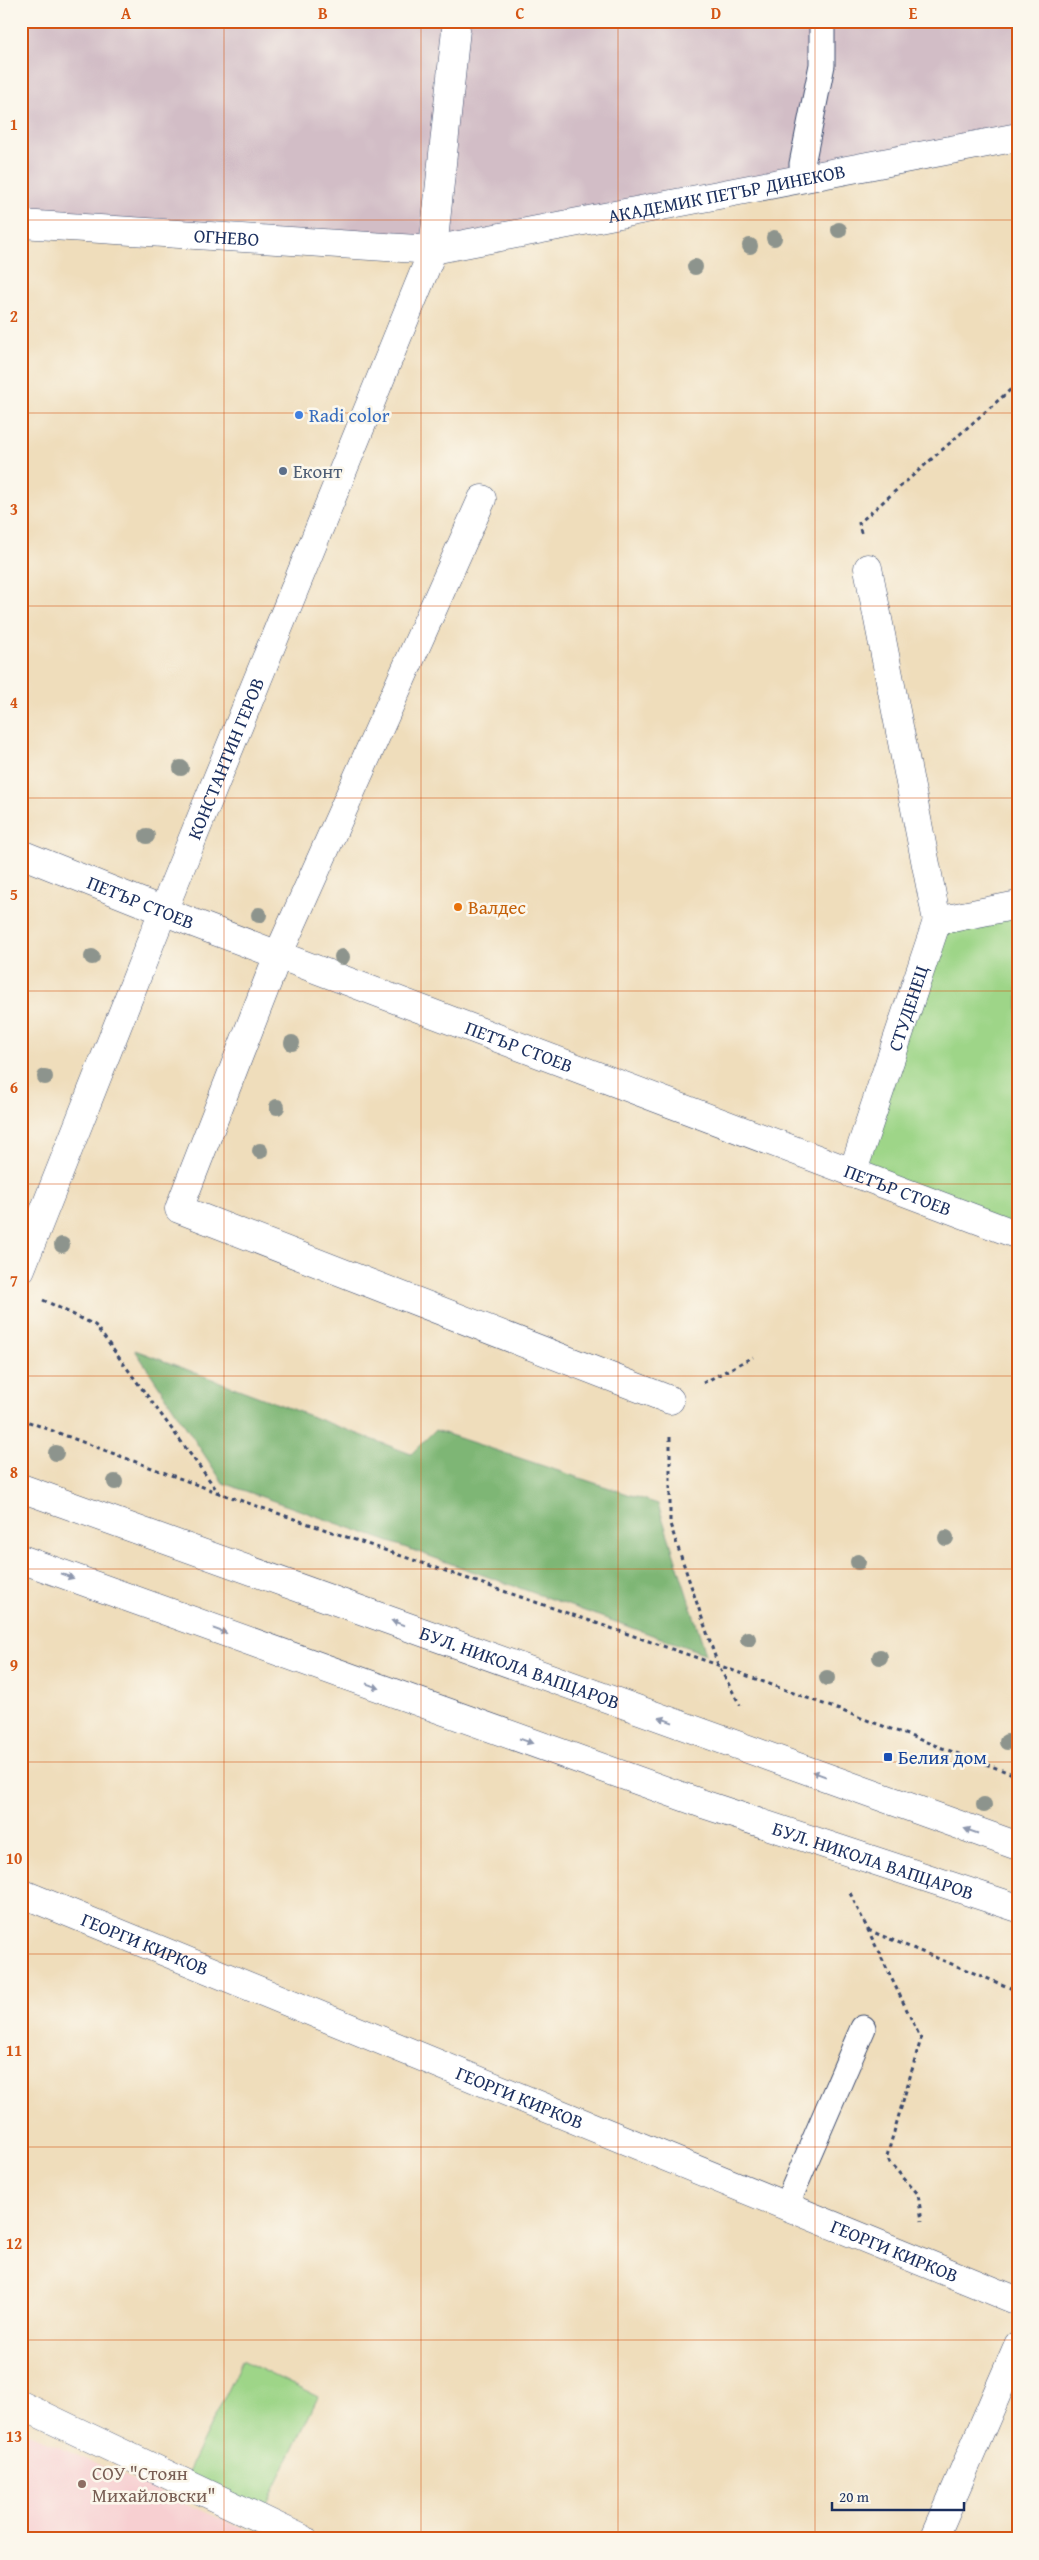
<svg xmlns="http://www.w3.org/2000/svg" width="1039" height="2560" font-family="'Gentium Book Plus',serif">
  <rect width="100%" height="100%" fill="#fbf7ec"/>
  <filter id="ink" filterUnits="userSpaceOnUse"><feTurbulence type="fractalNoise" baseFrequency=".02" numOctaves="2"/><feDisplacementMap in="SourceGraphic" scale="10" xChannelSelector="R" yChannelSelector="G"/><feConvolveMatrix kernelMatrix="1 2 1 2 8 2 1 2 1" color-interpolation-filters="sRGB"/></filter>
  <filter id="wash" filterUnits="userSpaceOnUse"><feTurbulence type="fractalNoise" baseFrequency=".0096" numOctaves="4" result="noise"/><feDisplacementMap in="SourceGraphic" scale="20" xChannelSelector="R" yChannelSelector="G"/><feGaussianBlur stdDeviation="1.12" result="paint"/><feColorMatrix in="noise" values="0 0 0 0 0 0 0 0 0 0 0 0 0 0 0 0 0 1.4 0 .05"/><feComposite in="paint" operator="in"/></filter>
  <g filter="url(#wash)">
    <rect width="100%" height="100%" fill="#efddbb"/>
    <path fill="#f7cfd1" d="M 21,2430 L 266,2539 L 21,2539 Z"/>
    <path fill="#d2bdc6" d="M 21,21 L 1018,21 L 1018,129 L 433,250 L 21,224 Z"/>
    <path fill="#9ed588" stroke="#5c8273" d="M 1018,905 L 1018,1235 L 852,1174 L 937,921 Z
      M 242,2360 L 318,2397 L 260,2518 L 183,2482 Z"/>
    <path fill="#7eb674" stroke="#4c7269" d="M 135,1350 L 411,1454 L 435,1430 L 658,1504 L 706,1654 L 223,1483 Z"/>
  </g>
  <g filter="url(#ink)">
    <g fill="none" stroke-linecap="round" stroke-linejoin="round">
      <g stroke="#3b496c" stroke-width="27">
        <path id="service" d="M 803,178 L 802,164 L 822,65 L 822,21
          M 786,2206 L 863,2028"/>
      </g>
      <g stroke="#3b496c" stroke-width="29">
        <g id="minor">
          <path id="s1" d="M 21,224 L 433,250 L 456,29"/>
          <path d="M 482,499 L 278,955 L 179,1209 L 670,1400"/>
          <path d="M 868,568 L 937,921"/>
          <path id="s2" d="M 21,854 L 191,922 L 1018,1235"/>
          <path id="s3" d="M 852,1174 L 937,921 L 1018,905"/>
          <path id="s4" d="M 21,1893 L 1018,2301"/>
          <path d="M 21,2405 L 303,2539"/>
          <path d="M 934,2539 L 1018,2345"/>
        </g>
      </g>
      <g stroke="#3b496c" stroke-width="29">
        <g id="tertiary">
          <path id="s5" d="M 21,1269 L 163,911 L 433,250 L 1018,137"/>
          <path id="s6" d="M 21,1488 L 1018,1846"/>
          <path id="s7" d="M 21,1559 L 706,1805 L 1018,1908"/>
        </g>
      </g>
      <path stroke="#3b496c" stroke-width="3" stroke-dasharray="4 4" stroke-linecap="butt" d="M 861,533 L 859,523 L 1018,383
        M 43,1300 L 95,1325 L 219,1493 L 718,1665 L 1018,1776
        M 21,1326 L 29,1306
        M 703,1383 L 753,1357
        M 21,1419 L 219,1493
        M 670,1437 L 670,1524 L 718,1665 L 740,1705
        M 850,1893 L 921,2039 L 887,2156 L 890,2163 L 918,2194 L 922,2221
        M 868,1930 L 1018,1991"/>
      <use href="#service" stroke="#fff" stroke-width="25"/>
      <use href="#minor" stroke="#fff" stroke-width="28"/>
      <use href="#tertiary" stroke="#fff" stroke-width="28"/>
    </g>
    <g fill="#8d948d">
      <circle cx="839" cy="230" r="8"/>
      <circle cx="774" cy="238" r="8"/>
      <circle cx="750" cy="246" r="8"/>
      <circle cx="695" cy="267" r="8"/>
      <circle cx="181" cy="768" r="8"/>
      <circle cx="147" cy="836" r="8"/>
      <circle cx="259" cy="915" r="8"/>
      <circle cx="92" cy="957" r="8"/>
      <circle cx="342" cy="957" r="8"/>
      <circle cx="292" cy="1043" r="8"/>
      <circle cx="45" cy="1077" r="8"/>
      <circle cx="277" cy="1107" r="8"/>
      <circle cx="260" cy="1151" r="8"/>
      <circle cx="62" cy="1245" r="8"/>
      <circle cx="56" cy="1453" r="8"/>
      <circle cx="115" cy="1482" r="8"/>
      <circle cx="946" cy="1538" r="8"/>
      <circle cx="858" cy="1562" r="8"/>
      <circle cx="748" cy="1639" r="8"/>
      <circle cx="880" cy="1657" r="8"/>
      <circle cx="827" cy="1678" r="8"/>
      <circle cx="1007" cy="1742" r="8"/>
      <circle cx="984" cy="1805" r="8"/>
    </g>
    <defs><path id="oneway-solid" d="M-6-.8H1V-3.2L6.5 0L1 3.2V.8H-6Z" transform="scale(1.25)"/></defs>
    <g fill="#8d97ae">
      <use href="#oneway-solid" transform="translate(67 1576) rotate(20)"/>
      <use href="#oneway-solid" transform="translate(398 1623) rotate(-160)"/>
      <use href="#oneway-solid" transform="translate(220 1631) rotate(20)"/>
      <use href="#oneway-solid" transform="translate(373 1686) rotate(20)"/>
      <use href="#oneway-solid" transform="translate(666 1720) rotate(-160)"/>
      <use href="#oneway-solid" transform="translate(526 1741) rotate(20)"/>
      <use href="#oneway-solid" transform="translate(819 1774) rotate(-160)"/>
      <use href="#oneway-solid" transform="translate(971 1831) rotate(-161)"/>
    </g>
  </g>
  <path fill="none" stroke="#d45514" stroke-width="1" stroke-opacity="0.55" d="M 224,21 L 224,2539M 421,21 L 421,2539M 618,21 L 618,2539M 815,21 L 815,2539M 21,220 L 1018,220M 21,413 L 1018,413M 21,606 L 1018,606M 21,798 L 1018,798M 21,991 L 1018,991M 21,1184 L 1018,1184M 21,1376 L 1018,1376M 21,1569 L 1018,1569M 21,1762 L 1018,1762M 21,1954 L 1018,1954M 21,2147 L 1018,2147M 21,2340 L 1018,2340"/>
  <circle fill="#3f7fe0" stroke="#fbf7ec" stroke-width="2" cx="299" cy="415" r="5"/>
  <circle fill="#5c6f8a" stroke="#fbf7ec" stroke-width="2" cx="283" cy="471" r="5"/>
  <circle fill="#e8710a" stroke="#fbf7ec" stroke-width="2" cx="458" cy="907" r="5"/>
  <rect fill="#1a4fb4" stroke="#fbf7ec" stroke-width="2" x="883" y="1752" width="10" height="10" rx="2.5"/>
  <circle fill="#8d6e63" stroke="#fbf7ec" stroke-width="2" cx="82" cy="2484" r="5"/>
  <g text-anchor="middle" stroke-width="5" stroke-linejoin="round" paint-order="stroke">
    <g font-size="19" fill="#1b2f5e" stroke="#fbf7ec">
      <text dy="7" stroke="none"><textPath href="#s5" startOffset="1398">АКАДЕМИК ПЕТЪР ДИНЕКОВ</textPath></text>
      <text dy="7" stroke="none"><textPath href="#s1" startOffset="206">ОГНЕВО</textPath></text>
      <text dy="7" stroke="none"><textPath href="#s5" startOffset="550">КОНСТАНТИН ГЕРОВ</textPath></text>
      <text dy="7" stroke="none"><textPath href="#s2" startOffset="129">ПЕТЪР СТОЕВ</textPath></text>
      <text dy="7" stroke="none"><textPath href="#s3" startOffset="175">СТУДЕНЕЦ</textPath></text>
      <text dy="7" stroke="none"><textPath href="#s2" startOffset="534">ПЕТЪР СТОЕВ</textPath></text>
      <text dy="7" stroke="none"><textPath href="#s2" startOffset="939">ПЕТЪР СТОЕВ</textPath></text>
      <text dy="7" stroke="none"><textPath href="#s6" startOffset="530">БУЛ. НИКОЛА ВАПЦАРОВ</textPath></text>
      <text dy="7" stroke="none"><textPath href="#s7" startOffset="904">БУЛ. НИКОЛА ВАПЦАРОВ</textPath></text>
      <text dy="7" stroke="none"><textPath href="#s4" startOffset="134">ГЕОРГИ КИРКОВ</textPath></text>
      <text dy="7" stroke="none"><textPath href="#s4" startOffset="539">ГЕОРГИ КИРКОВ</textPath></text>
      <text dy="7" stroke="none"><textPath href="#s4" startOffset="944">ГЕОРГИ КИРКОВ</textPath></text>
    </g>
    <g font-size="19" fill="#366cbe" stroke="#fbf7ec" text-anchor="start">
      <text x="309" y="422">Radi color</text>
    </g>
    <g font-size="19" fill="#4e5e75" stroke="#fbf7ec" text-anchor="start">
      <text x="293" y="478">Еконт</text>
    </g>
    <g font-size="19" fill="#c56008" stroke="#fbf7ec" text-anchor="start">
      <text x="468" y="914">Валдес</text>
    </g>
    <g font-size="19" fill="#164399" stroke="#fbf7ec" text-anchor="start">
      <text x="898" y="1764">Белия дом</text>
    </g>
    <g font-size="19" fill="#785e54" stroke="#fbf7ec" text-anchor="start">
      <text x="92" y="2480">СОУ "Стоян<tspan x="92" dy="22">Михайловски"</tspan></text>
    </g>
  </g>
  <rect width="1039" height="2560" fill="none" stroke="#fbf7ec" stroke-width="55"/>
  <path d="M832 2502v8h132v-8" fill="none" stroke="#1b2f5e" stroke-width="2.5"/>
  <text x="839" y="2502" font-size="15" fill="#1b2f5e" stroke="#fbf7ec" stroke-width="4" paint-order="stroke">20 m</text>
  <rect x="28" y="28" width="984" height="2504" fill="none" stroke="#d45514" stroke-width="2"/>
  <g font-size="16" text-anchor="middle" font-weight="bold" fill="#d45514">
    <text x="126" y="19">A</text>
    <text x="323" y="19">B</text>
    <text x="520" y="19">C</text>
    <text x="716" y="19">D</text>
    <text x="913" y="19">E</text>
    <text x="14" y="130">1</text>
    <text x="14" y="322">2</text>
    <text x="14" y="515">3</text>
    <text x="14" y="708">4</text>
    <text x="14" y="900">5</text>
    <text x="14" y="1093">6</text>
    <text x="14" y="1286">7</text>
    <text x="14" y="1478">8</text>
    <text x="14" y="1671">9</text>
    <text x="14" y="1864">10</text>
    <text x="14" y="2056">11</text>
    <text x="14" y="2249">12</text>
    <text x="14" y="2442">13</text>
  </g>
</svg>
